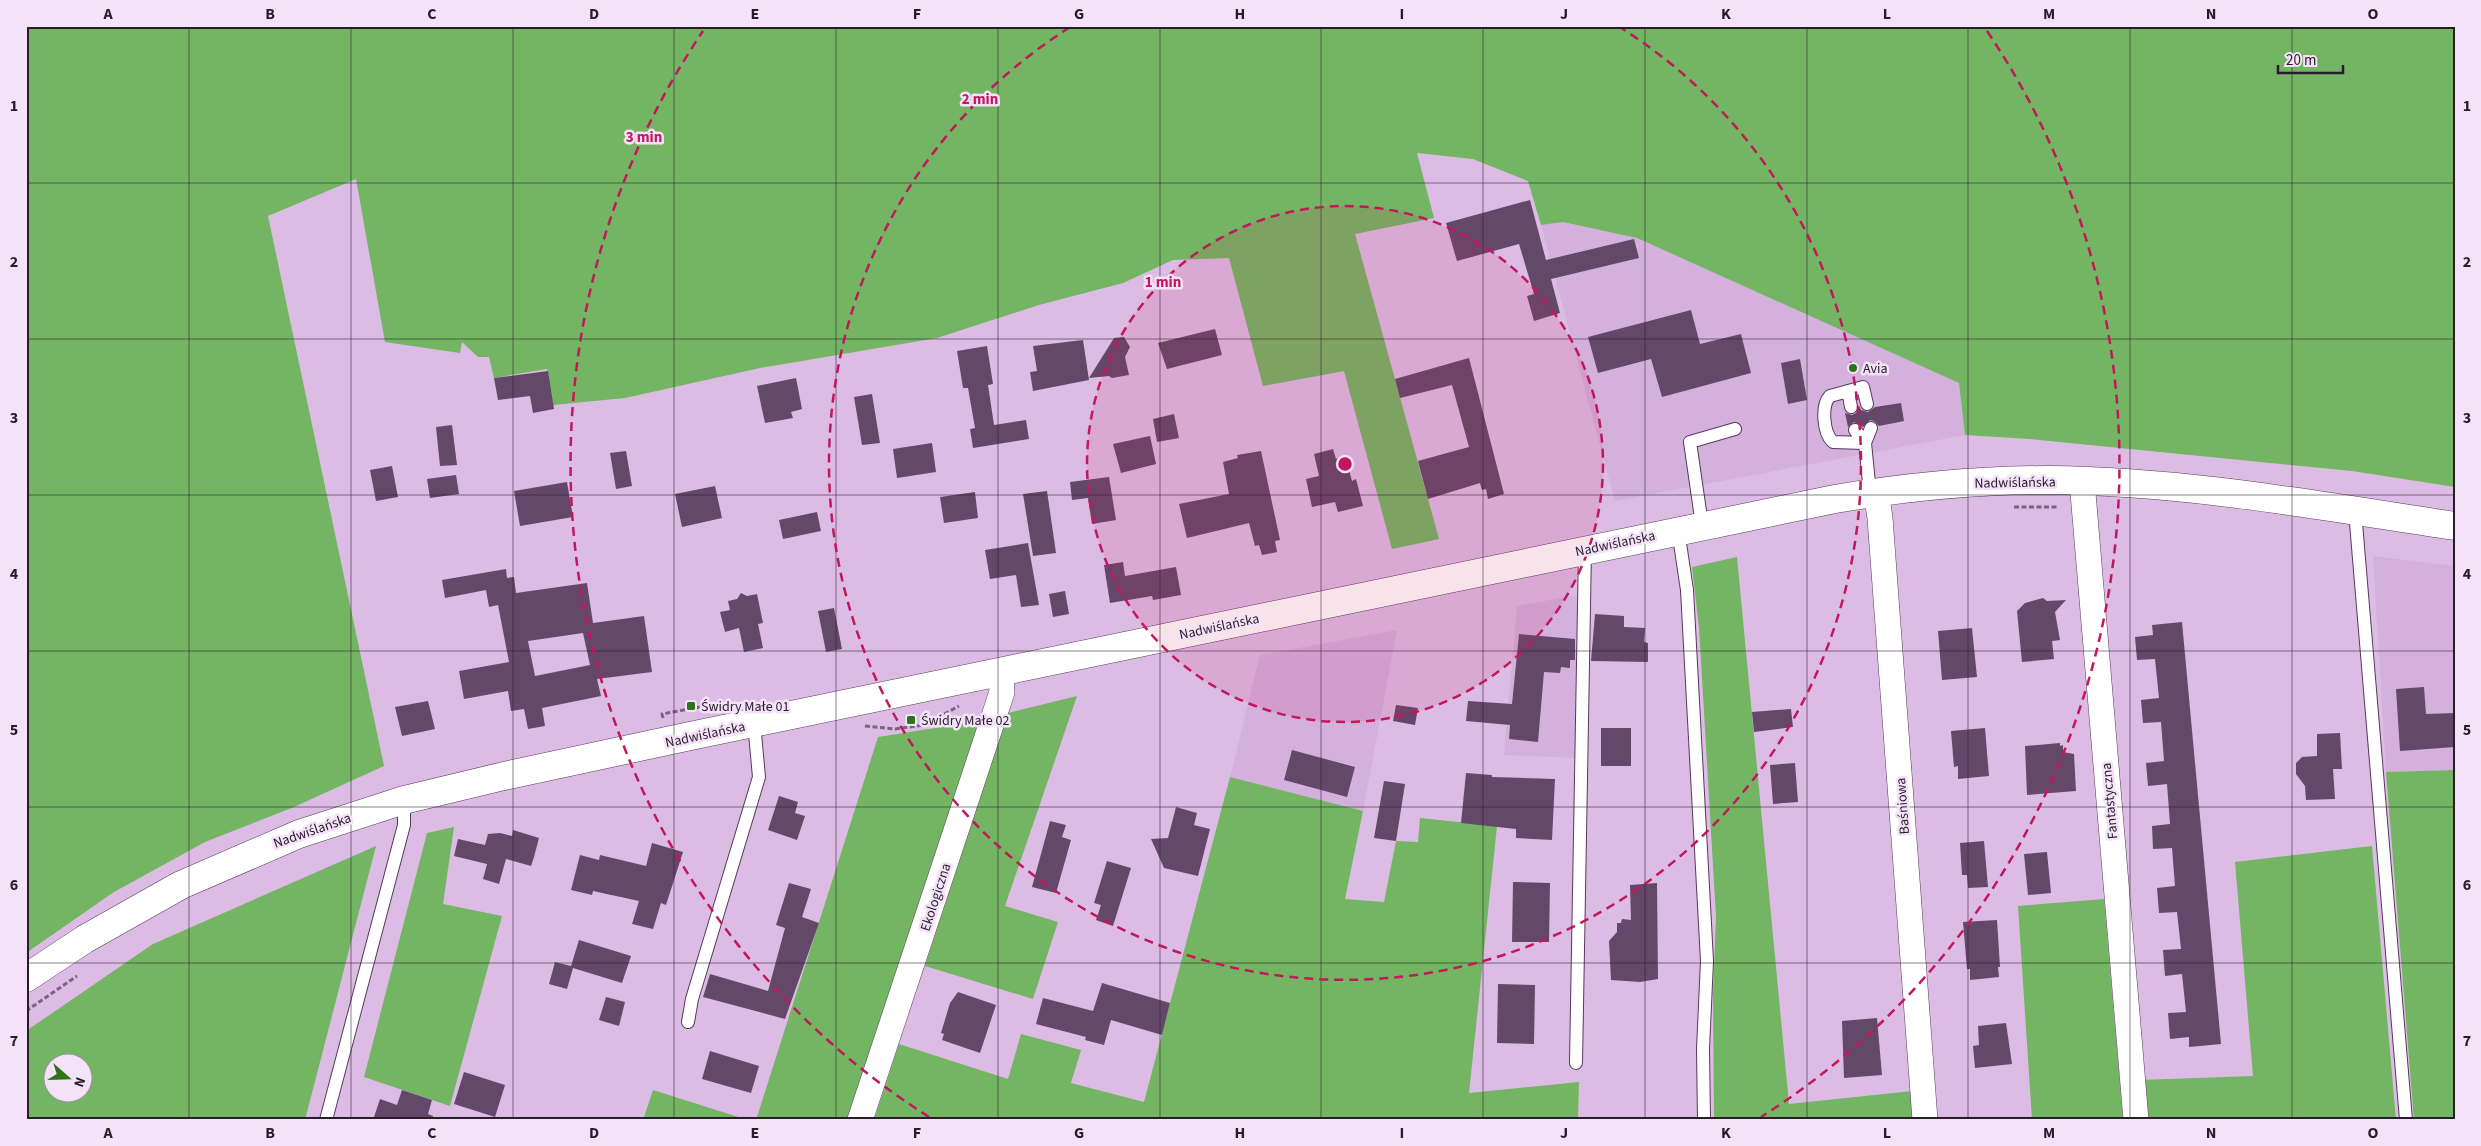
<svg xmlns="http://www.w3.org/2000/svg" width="2481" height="1146" font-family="'Source Sans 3',sans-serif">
  <rect width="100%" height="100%" fill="#dcbce4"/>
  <path fill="#d4b0dd" d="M 1563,222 L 1637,238 L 1959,383 L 1965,435 L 1615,501 L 1541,225 Z
    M 2373,556 L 2455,566 L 2455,770 L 2386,772 Z
    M 1578,595 L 1575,758 L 1504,755 L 1517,606 Z
    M 1397,630 L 1363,811 L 1230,777 L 1260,655 Z"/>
  <path fill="#73b563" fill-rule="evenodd" d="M 26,26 L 2455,26 L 2455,487 L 2352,471 L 2030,439 L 1965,435 L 1959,383 L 1637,238 L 1563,222 L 1541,225 L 1528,181 L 1473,159 L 1417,153 L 1434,218 L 1355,234 L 1439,539 L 1392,549 L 1344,371 L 1263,386 L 1229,258 L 1173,260 L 1123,283 L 1039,305 L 937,338 L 760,368 L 625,398 L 553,405 L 547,369 L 494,378 L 489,357 L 478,357 L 462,342 L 460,353 L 385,342 L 356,179 L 268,216 L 384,766 L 294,807 L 205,842 L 114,892 L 26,953 Z
    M 1737,557 L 1789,1104 L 1912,1091 L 1914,1120 L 1714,1120 L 1713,994 L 1716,917 L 1699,627 L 1692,567 Z
    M 1077,696 L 1005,906 L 1058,922 L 1033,999 L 925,966 L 1008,713 Z
    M 986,720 L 853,1120 L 756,1120 L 878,737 Z
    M 2455,770 L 2455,1120 L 2414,1120 L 2386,772 Z
    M 1230,777 L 1363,811 L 1345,899 L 1384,902 L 1396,841 L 1418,842 L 1420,818 L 1497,826 L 1469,1093 L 1579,1082 L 1578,1120 L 874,1120 L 899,1044 L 1008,1079 L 1021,1034 L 1081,1050 L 1071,1083 L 1144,1102 Z
    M 454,827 L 443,904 L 502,916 L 450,1106 L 364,1077 L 427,833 Z
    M 376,846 L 305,1120 L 26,1120 L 26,1031 L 153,944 ZM 52,1064 L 82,1064 L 82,1094 L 52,1094 Z
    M 2372,846 L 2396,1120 L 2144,1120 L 2140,1080 L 2253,1076 L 2235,862 Z
    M 2104,899 L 2123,1120 L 2032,1120 L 2018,906 Z
    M 653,1090 L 748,1120 L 643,1120 Z"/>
  <path fill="#64486a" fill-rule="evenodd" d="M 1530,200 L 1546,260 L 1634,239 L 1639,258 L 1551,279 L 1560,313 L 1534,321 L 1527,296 L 1534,294 L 1519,244 L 1457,261 L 1446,223 Z
    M 1691,310 L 1700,344 L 1741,334 L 1751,373 L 1662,397 L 1651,359 L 1598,373 L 1588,337 Z
    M 1215,329 L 1222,355 L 1167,369 L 1158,343 Z
    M 1124,337 L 1130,347 L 1125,357 L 1129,375 L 1112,378 L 1109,376 L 1089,378 L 1114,338 Z
    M 1083,340 L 1089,380 L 1033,391 L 1030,372 L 1037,371 L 1033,346 Z
    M 987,346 L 993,384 L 988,385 L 994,425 L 1026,420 L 1029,439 L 973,448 L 970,429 L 975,428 L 968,388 L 963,388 L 957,351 Z
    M 1469,358 L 1504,494 L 1488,499 L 1486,489 L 1482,490 L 1480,483 L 1428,499 L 1418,461 L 1469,447 L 1452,385 L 1400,398 L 1395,379 Z
    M 1800,359 L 1807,400 L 1788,404 L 1781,363 Z
    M 548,371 L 554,409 L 533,413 L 530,396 L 498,400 L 494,378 Z
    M 796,378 L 802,409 L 791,412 L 793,418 L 765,423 L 757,386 Z
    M 872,394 L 880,443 L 862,445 L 854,397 Z
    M 1901,403 L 1904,421 L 1879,426 L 1874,421 L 1870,420 L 1863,427 L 1854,422 L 1848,427 L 1845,413 L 1852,415 L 1856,413 L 1859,406 L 1861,410 L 1868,412 L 1875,407 Z
    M 1174,414 L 1179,438 L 1157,442 L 1153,419 Z
    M 452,425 L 457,465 L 440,466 L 436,427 Z
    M 1150,436 L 1156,464 L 1121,473 L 1113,444 Z
    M 932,443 L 936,472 L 897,478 L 893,449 Z
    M 1333,449 L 1336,459 L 1345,455 L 1352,481 L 1356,479 L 1363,506 L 1338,512 L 1335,502 L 1312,507 L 1306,479 L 1319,476 L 1314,454 Z
    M 626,451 L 632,486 L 616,489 L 610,453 Z
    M 1261,451 L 1280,540 L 1275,541 L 1277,552 L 1262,555 L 1259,545 L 1255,546 L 1249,523 L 1187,538 L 1179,504 L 1229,494 L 1223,462 L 1238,458 L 1237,455 Z
    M 392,466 L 398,497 L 376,501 L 370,470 Z
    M 456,475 L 459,494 L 430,498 L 427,479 Z
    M 1109,477 L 1116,520 L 1092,524 L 1088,498 L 1072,500 L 1070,482 Z
    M 567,482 L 573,517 L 520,526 L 514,491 Z
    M 715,486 L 722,518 L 682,527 L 675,494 Z
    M 1047,491 L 1056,553 L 1033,556 L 1023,494 Z
    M 975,492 L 978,518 L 944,523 L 940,497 Z
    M 817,512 L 821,531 L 783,539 L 779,520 Z
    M 1028,543 L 1039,605 L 1021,607 L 1016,575 L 990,579 L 985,550 Z
    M 1123,562 L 1125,576 L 1176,567 L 1181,595 L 1153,600 L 1152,596 L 1110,603 L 1104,565 Z
    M 506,569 L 507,578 L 514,577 L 516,593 L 587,583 L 593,623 L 644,616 L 652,672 L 597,679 L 601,696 L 542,708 L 545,726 L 528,729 L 524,709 L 511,711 L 508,691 L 464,699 L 459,671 L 509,662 L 498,605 L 489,607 L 486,590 L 445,598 L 442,580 ZM 583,633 L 590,665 L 535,676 L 528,641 Z
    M 1065,591 L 1069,614 L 1053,617 L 1049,594 Z
    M 741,593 L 747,596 L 757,594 L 763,623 L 758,624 L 763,648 L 744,652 L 739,628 L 725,632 L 720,612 L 730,610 L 728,601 L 737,599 Z
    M 2043,598 L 2047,601 L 2066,600 L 2055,612 L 2060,640 L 2052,641 L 2054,659 L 2022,662 L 2017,611 L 2025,603 Z
    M 834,608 L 842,649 L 826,652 L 818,611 Z
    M 1595,614 L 1624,616 L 1624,627 L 1645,628 L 1644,642 L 1648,643 L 1648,662 L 1591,661 Z
    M 2182,622 L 2221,1044 L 2189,1047 L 2189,1037 L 2170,1039 L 2168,1013 L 2186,1012 L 2182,974 L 2165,976 L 2163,950 L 2181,949 L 2177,912 L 2159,913 L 2157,888 L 2175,886 L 2172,848 L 2153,849 L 2152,826 L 2170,824 L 2167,784 L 2148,786 L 2146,763 L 2164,761 L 2161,722 L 2143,723 L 2141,700 L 2159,698 L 2155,659 L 2137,660 L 2135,637 L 2153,635 L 2152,625 Z
    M 1972,628 L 1977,677 L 1942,680 L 1938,631 Z
    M 1519,634 L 1575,639 L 1575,660 L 1570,660 L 1570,668 L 1561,667 L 1560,673 L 1544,672 L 1538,742 L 1509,739 L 1510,725 L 1466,721 L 1468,701 L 1512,704 Z
    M 2424,687 L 2426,714 L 2455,713 L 2455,747 L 2400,751 L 2396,689 Z
    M 428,701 L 435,729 L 402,736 L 395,707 Z
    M 1396,705 L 1418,708 L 1415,725 L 1393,721 Z
    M 1791,709 L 1793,727 L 1754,732 L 1752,712 Z
    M 1601,728 L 1631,728 L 1631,766 L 1601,766 Z
    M 1985,728 L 1989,776 L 1958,779 L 1958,766 L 1954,767 L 1951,731 Z
    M 2340,733 L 2342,769 L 2333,769 L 2335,799 L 2306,800 L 2305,786 L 2296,774 L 2296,763 L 2302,757 L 2317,756 L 2317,734 Z
    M 2060,743 L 2060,746 L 2063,745 L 2063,752 L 2074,754 L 2076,791 L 2027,795 L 2025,746 Z
    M 1292,750 L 1355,767 L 1347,797 L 1284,780 Z
    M 1795,763 L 1798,802 L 1773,804 L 1770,765 Z
    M 1466,773 L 1492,775 L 1492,777 L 1555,779 L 1552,840 L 1516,838 L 1516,829 L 1461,823 Z
    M 1384,781 L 1405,784 L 1396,841 L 1374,838 Z
    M 779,796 L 798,802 L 795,813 L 805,816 L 797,840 L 768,830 Z
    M 1176,807 L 1197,813 L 1194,825 L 1210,829 L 1198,876 L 1164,868 L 1151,839 L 1168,838 Z
    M 1050,821 L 1066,825 L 1062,837 L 1071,840 L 1056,893 L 1032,887 Z
    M 513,830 L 539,838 L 534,857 L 531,866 L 506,859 L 499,884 L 483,879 L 487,864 L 454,856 L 458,839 L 485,845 L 488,834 L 500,833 L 512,836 Z
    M 1984,841 L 1988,887 L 1968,888 L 1967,875 L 1962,875 L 1960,843 Z
    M 652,843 L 683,852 L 666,905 L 661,903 L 653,929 L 632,924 L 639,901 L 593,891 L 592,895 L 571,890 L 580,855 L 599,860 L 600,855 L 646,866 Z
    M 2047,852 L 2051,893 L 2028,895 L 2024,854 Z
    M 1107,861 L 1131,868 L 1113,926 L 1096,920 L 1101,905 L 1094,903 Z
    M 1513,882 L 1550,883 L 1549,942 L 1512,942 Z
    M 789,883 L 811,889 L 802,917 L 819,923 L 785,1019 L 703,997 L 710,974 L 768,991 L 785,928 L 776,925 Z
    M 1657,883 L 1658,979 L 1640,982 L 1611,980 L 1609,941 L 1617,932 L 1617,923 L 1621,923 L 1622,919 L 1631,920 L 1630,885 Z
    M 1997,920 L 2000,967 L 1998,967 L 1999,977 L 1970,980 L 1970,969 L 1967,969 L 1963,922 Z
    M 579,940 L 631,956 L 622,983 L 573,968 L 567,989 L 549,984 L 555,962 L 571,966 Z
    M 1102,983 L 1170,1003 L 1162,1035 L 1111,1020 L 1104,1045 L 1085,1040 L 1086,1037 L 1036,1024 L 1043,998 L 1093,1011 Z
    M 1498,984 L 1535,985 L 1534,1044 L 1497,1043 Z
    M 958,992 L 996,1005 L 980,1053 L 942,1040 L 944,1034 L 941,1033 L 950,1003 Z
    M 606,997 L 625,1002 L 619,1026 L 599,1020 Z
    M 1877,1018 L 1882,1075 L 1844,1078 L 1842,1021 Z
    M 2006,1023 L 2012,1064 L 1975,1068 L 1973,1046 L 1979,1045 L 1978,1026 Z
    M 710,1051 L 759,1066 L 751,1093 L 702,1079 Z
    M 464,1072 L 505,1085 L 495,1117 L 454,1104 Z
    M 402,1090 L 432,1100 L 428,1114 L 433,1116 L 432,1120 L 373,1120 L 380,1099 L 397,1105 Z"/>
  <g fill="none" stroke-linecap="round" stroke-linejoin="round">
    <g stroke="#563a5c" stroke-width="14">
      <path id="service" d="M 1848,391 L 1851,407
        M 1855,430 L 1865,443
        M 1865,443 L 1833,442 C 1823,433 1821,405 1830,396 L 1863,387 L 1867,404
        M 1870,493 L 1865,443 L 1871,428
        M 2355,511 L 2406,1120
        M 1702,525 L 1690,442 L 1735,429
        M 1678,530 L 1687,590 L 1707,961 L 1703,1049 L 1704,1120
        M 688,1022 L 692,999 L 759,777 L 754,723
        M 1576,1063 L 1585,549
        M 326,1120 L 404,825 L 404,800"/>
    </g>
    <g stroke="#563a5c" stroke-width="26">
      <path id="minor" d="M 2082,481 L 2136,1120
        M 1876,492 L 1880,518 L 1925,1120
        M 860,1120 L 1002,692 L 1001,672"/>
    </g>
    <g stroke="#563a5c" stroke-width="29">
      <path id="secondary" d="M 26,978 L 85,939 L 181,885 L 299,834 L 404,800 L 504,776 L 695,735 L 1835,499 C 1906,487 1978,480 2049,480 C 2185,481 2321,506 2455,526"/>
    </g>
    <path stroke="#7a657f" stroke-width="3" stroke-dasharray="5 2.5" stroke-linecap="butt" d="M 2014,507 L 2058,507
      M 663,718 L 662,714 L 700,707
      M 865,726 L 895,729 L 924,725 L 959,706
      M 26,1011 L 77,976"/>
    <use href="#service" stroke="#fff" stroke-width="12"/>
    <use href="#minor" stroke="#fff" stroke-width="25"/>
    <use href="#secondary" stroke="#fff" stroke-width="28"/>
  </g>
  <path fill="none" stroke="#281c2b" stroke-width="1" stroke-opacity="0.55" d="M 189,26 L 189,1120M 351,26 L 351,1120M 513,26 L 513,1120M 674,26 L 674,1120M 836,26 L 836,1120M 998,26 L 998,1120M 1160,26 L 1160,1120M 1321,26 L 1321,1120M 1483,26 L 1483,1120M 1645,26 L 1645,1120M 1807,26 L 1807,1120M 1968,26 L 1968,1120M 2130,26 L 2130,1120M 2292,26 L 2292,1120M 26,183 L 2455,183M 26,339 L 2455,339M 26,495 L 2455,495M 26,651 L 2455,651M 26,807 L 2455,807M 26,963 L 2455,963"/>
  <circle cx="1345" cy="464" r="258" fill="#c2185b" fill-opacity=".12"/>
  <g fill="none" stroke="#c2185b" stroke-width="2.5" stroke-dasharray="9 6">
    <circle cx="1345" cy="464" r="258"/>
    <path d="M1618 26A516 516 0 1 1 1072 26"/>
    <path d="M929 1117A774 774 0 0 1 703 31M1987 31A774 774 0 0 1 1761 1117"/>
  </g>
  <g fill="#2c7416" stroke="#f4e3f8" stroke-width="2">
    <circle cx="1853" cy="368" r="5"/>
    <rect x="686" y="701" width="10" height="10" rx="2.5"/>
    <rect x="906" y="715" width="10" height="10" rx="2.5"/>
  </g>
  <g text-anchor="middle" stroke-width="5" stroke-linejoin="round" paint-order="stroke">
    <g font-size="14" fill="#281c2b" stroke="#f4e3f8" text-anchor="start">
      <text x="1863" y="373">Avia</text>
      <text x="701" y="711">Świdry Małe 01</text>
      <text x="921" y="725">Świdry Małe 02</text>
    </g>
    <g font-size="14" fill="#281c2b" stroke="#f4e3f8">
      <text transform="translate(2015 482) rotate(-1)" y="5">Nadwiślańska</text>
      <text transform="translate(1615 543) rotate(-12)" y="5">Nadwiślańska</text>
      <text transform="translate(1219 626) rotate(-12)" y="5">Nadwiślańska</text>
      <text transform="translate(705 734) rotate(-12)" y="5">Nadwiślańska</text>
      <text transform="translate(2109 801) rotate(-95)" y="5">Fantastyczna</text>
      <text transform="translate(1902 806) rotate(-94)" y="5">Baśniowa</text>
      <text transform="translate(312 830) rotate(-19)" y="5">Nadwiślańska</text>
      <text transform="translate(935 897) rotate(-72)" y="5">Ekologiczna</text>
    </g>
  </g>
  <circle cx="1345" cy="464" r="8" fill="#c2185b" stroke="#f4e3f8" stroke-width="2.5"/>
  <g font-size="15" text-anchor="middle" font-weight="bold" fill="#c2185b" stroke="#f4e3f8" stroke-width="5" stroke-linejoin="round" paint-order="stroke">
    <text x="980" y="104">2 min</text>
    <text x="644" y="142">3 min</text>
    <text x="1163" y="287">1 min</text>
  </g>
  <rect width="2481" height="1146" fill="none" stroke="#f4e3f8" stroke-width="55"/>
  <g transform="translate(68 1078) rotate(110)"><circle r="24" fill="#f4e3f8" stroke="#a293a6"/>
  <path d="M0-4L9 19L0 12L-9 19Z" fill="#2c7416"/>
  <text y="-8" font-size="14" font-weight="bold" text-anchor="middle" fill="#281c2b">N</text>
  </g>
  <path d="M2278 65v8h65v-8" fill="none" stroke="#281c2b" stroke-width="2.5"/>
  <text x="2286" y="65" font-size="15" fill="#281c2b" stroke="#f4e3f8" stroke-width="4" paint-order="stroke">20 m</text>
  <rect x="28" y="28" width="2426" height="1090" fill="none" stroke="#281c2b" stroke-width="2"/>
  <g font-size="16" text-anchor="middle" font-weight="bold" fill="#281c2b">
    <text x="108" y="19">A</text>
    <text x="270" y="19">B</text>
    <text x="432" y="19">C</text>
    <text x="594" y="19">D</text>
    <text x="755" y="19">E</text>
    <text x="917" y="19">F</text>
    <text x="1079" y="19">G</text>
    <text x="1240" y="19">H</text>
    <text x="1402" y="19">I</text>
    <text x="1564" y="19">J</text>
    <text x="1726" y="19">K</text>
    <text x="1887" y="19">L</text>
    <text x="2049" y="19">M</text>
    <text x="2211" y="19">N</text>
    <text x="2373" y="19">O</text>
    <text x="14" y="111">1</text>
    <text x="2467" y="111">1</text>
    <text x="14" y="267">2</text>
    <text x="2467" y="267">2</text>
    <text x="14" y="423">3</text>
    <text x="2467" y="423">3</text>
    <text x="14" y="579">4</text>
    <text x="2467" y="579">4</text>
    <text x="14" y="735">5</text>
    <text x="2467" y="735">5</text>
    <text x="14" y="890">6</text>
    <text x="2467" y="890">6</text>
    <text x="14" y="1046">7</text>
    <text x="2467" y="1046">7</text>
    <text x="108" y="1138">A</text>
    <text x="270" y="1138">B</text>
    <text x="432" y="1138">C</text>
    <text x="594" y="1138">D</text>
    <text x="755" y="1138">E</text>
    <text x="917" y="1138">F</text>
    <text x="1079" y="1138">G</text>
    <text x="1240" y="1138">H</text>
    <text x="1402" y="1138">I</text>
    <text x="1564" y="1138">J</text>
    <text x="1726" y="1138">K</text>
    <text x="1887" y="1138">L</text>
    <text x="2049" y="1138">M</text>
    <text x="2211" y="1138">N</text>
    <text x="2373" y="1138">O</text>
  </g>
</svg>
